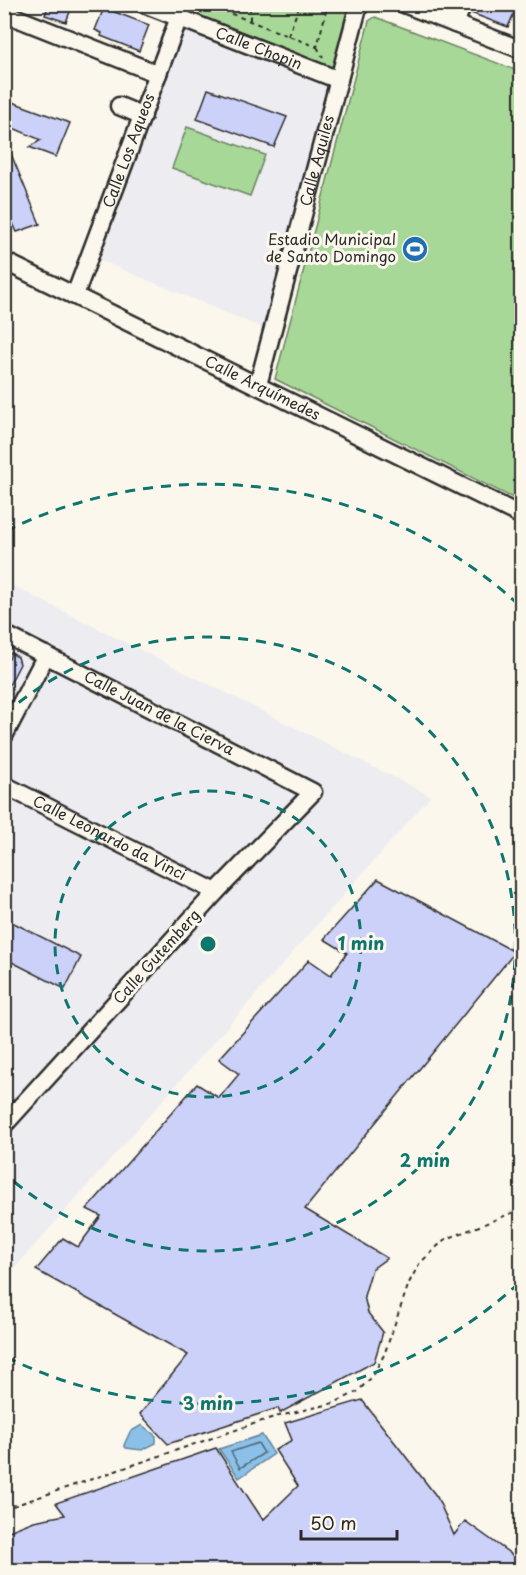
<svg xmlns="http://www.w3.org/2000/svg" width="526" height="1575" font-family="'Playpen Sans',sans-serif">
  <rect width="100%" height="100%" fill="#fbf7ec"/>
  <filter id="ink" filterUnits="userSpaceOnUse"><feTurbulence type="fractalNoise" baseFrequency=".0167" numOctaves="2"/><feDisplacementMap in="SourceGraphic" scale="12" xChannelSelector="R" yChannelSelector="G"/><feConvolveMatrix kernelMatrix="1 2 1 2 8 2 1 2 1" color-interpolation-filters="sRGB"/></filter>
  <g filter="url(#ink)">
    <path fill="#edecf0" d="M 179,18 L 339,80 L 272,332 L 90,256 Z
      M 5,582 L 431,796 L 5,1279 Z"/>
    <path fill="#a8d898" stroke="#6a8262" stroke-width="1.5" d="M 191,5 L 350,5 L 333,72 L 188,14 Z
      M 375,17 L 521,72 L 521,502 L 275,379 L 369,21 Z
      M 187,127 L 265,155 L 250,196 L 172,168 Z"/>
    <path fill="#8bc1e9" stroke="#65859d" stroke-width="1.5" d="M 142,1425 L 156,1436 L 156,1443 L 142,1450 L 126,1448 L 124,1445 L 130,1432 Z
      M 262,1435 L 274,1454 L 239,1478 L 219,1449 Z"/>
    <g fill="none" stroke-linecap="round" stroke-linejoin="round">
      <path stroke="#516777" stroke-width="1.5" d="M 258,1443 L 264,1453 L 240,1468 L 231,1452 Z"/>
    </g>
    <path fill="#ccd1f9" stroke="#2b2b2b" stroke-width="1.5" d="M 49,4 L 73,4 L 66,22 L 45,15 Z
      M 474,4 L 518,4 L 508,27 L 471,13 Z
      M 104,8 L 149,25 L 139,51 L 101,36 L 102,33 L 95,30 Z
      M 208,89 L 287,117 L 274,147 L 197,119 Z
      M 4,99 L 70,123 L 56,157 L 29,147 L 41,140 L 4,124 Z
      M 4,137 L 40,224 L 17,232 L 4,204 Z
      M 11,653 L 18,657 L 20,664 L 4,695 L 4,657 L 9,659 Z
      M 378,879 L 515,952 L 305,1209 L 387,1258 L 372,1269 L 364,1296 L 368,1313 L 383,1332 L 374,1362 L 280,1413 L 278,1408 L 168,1444 L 140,1414 L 188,1355 L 36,1270 L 63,1238 L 78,1247 L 101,1216 L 87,1209 L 197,1084 L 219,1098 L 239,1074 L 219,1059 L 309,960 L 331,975 L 347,953 L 324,939 Z
      M 4,918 L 81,957 L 65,989 L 4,958 Z
      M 362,1400 L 437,1497 L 454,1535 L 465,1521 L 522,1562 L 522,1570 L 4,1570 L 4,1533 L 34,1521 L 65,1515 L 56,1503 L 216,1448 L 263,1520 L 298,1486 L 275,1450 L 292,1440 L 285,1423 Z"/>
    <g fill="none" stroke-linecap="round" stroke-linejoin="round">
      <g stroke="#2b2b2b" stroke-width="21">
        <g id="minor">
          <path id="s1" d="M 144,4 L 339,80"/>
          <path d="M 404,4 L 522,50"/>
          <path d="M 4,13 L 158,74"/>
          <path d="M 455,24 L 463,4"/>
          <path d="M 119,106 L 143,116"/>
          <path id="s2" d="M 4,261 L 522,516"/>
          <path id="s3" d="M 75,295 L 184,4"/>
          <path id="s4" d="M 258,385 L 359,4"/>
          <path id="s5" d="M 4,634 L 313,792 L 216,892 L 4,1125"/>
          <path d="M 4,736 L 46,655"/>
          <path id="s6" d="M 4,785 L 216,892"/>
        </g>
      </g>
      <path stroke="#2b2b2b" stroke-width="2" stroke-dasharray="4.5 4.5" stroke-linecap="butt" d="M 206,4 L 317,47 L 328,4
        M 250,20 L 250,4
        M 288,36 L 300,4
        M 317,47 L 323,57
        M 4,1509 L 271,1418 L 334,1403 L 357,1392 L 371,1378 L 384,1355 L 409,1283 L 419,1264 L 444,1240 L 522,1209"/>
      <use href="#minor" stroke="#fbf7ec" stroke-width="16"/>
    </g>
  </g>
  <g fill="none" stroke="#0f766e" stroke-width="3" stroke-dasharray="10 8">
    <circle cx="208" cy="944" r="153"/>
    <path d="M5 714A307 307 0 1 1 5 1174"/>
    <path d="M519 1283A460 460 0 0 1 6 1357M6 531A460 460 0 0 1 519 605"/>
  </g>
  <defs>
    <g id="stadium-disc" transform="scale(1.35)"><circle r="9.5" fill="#1f6fb2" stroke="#fbf7ec"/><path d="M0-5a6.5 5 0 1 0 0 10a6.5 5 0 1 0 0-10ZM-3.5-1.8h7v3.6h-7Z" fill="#fff"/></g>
  </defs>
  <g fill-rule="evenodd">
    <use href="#stadium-disc" x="415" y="249"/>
  </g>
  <g text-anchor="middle" stroke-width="6" stroke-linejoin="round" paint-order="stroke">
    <g font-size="15" fill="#2b2b2b" stroke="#fbf7ec">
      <text dy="5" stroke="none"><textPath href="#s1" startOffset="123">Calle Chopin</textPath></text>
      <text dy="5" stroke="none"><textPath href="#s3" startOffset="154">Calle Los Aqueos</textPath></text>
      <text dy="5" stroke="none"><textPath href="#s4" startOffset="232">Calle Aquiles</textPath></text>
      <text dy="5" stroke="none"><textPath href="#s2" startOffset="288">Calle Arquímedes</textPath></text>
      <text dy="5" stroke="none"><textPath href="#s5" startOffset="174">Calle Juan de la Cierva</textPath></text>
      <text dy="5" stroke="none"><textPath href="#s6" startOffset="118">Calle Leonardo da Vinci</textPath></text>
      <text transform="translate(157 957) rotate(-48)" y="5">Calle Gutemberg</text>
    </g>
    <g font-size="15" fill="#2b2b2b" stroke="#fbf7ec" text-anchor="end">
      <text x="396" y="245">Estadio Municipal<tspan x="396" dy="17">de Santo Domingo</tspan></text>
    </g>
  </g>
  <circle cx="208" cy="944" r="9" fill="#0f766e" stroke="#fbf7ec" stroke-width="3"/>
  <g font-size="18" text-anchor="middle" font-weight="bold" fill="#0f766e" stroke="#fbf7ec" stroke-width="6" stroke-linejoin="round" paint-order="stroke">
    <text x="361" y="950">1 min</text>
    <text x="425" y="1167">2 min</text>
    <text x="208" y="1410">3 min</text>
  </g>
  <rect width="526" height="1575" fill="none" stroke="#fbf7ec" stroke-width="24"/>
  <rect x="12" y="12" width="502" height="1551" fill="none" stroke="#2b2b2b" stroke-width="2" filter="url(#ink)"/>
  <path d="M301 1530v9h96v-9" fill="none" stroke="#2b2b2b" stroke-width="3"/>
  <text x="310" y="1530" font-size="18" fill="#2b2b2b" stroke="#fbf7ec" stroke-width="4.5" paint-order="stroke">50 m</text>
</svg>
